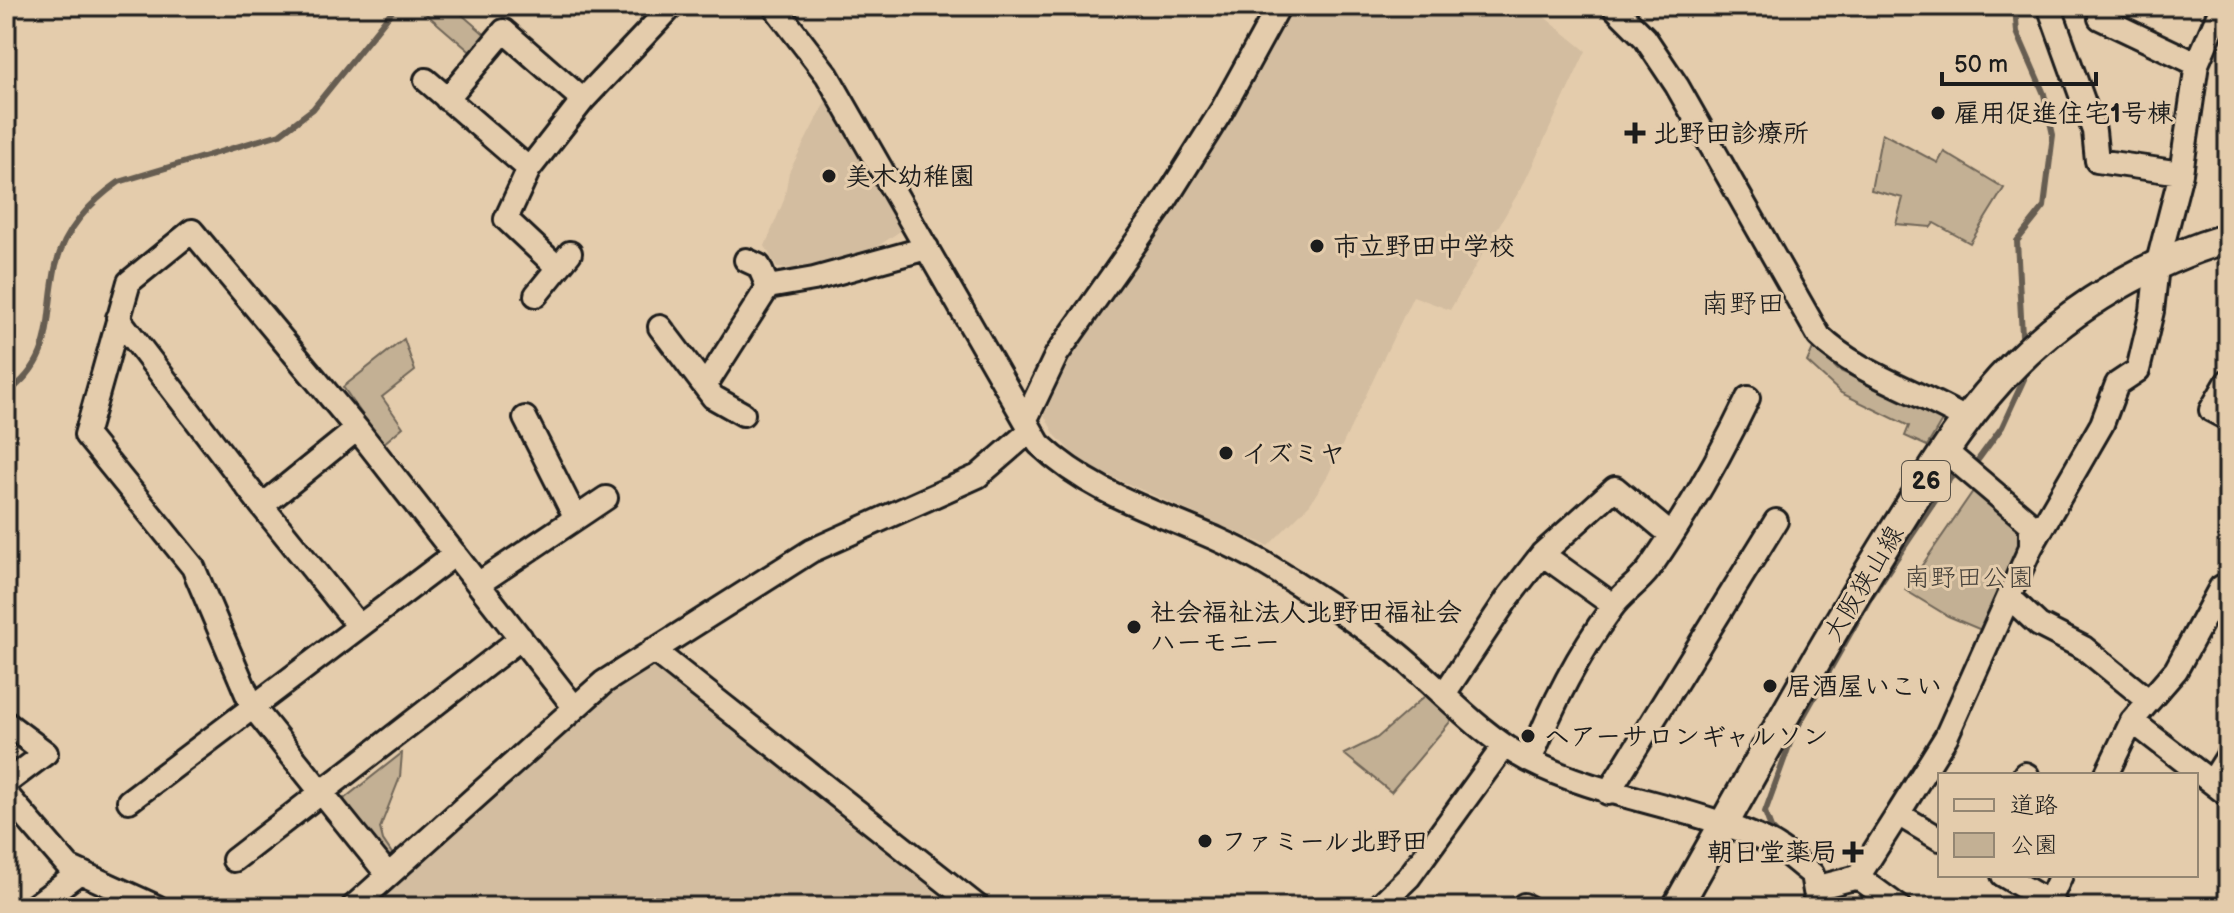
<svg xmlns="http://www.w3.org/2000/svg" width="2234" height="913" font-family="'Balsamiq Sans','Klee One',sans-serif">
  <rect width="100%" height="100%" fill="#e4ccac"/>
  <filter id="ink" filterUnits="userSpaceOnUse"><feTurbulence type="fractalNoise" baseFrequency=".0125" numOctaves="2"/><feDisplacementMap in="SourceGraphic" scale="16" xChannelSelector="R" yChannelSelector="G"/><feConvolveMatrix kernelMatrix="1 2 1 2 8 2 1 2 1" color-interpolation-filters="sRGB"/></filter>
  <g filter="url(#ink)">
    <path fill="#d3bda0" d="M 1290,6 L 1531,6 L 1586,51 L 1525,181 L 1450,310 L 1413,296 L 1328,475 L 1310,504 L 1268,546 L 1083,464 L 1055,435 L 1044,415 L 1078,343 L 1182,197 Z
      M 833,87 L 912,223 L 868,253 L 810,269 L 777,268 L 765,246 L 784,200 L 789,172 Z
      M 657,665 L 844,820 L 967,907 L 372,907 L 373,901 L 610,694 Z"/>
    <path fill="#c3b094" stroke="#706658" stroke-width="2" d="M 429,6 L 452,6 L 489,38 L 474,55 L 424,12 Z
      M 1882,133 L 1938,163 L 1944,152 L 2004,188 L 1970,243 L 1934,223 L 1931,227 L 1896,224 L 1903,198 L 1871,190 Z
      M 404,339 L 415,371 L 382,397 L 403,427 L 383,444 L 343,387 Z
      M 1814,346 L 1838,370 L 1943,419 L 1927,446 L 1905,436 L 1909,426 L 1841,393 L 1807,362 Z
      M 1980,481 L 2031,524 L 1986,632 L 1948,616 L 1905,590 Z
      M 1426,695 L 1449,711 L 1450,722 L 1391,792 L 1344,754 L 1377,738 Z
      M 402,753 L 400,777 L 380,828 L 383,840 L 395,858 L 386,863 L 341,807 L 345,798 Z"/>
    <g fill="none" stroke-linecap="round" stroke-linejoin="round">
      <path stroke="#665d51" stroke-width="6" d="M 2015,6 L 2017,32 L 2044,94 L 2053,135 L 2044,207 L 2017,241 L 2022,335
        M 6,394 C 57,358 44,318 56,265 C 64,231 90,202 119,182 L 280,134 L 313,109 L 396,6
        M 1972,468 L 2002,427 L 2024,379
        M 1782,839 L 1771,828 L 1765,812 L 1793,735 L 1872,595 L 1951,477 L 1962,473
        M 1814,862 C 1826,871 1832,893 1827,907"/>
      <g stroke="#1c1c1c" stroke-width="28">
        <path id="minor" d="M 774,6 L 827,75 L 1039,444 C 1105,506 1187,518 1262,562 C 1304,587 1348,616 1388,646 C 1435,682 1475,732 1528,760 C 1604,799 1692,805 1768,842 C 1784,849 1798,864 1812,874 L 1816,897 L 1813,907
          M 1613,6 L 1645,38 L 1677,86 L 1819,336 C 1856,373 1918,391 1965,419
          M 2049,6 L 2094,131 L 2097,161 L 2181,173
          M 2108,6 L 2100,18 L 2197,64
          M 426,80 L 529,169
          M 447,99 L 504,31 L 583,100
          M 557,267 L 506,219 L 529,169 L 583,100 L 672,6
          M 768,287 L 814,279 L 927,248
          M 536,295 L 570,253
          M 118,318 L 262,506
          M 660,327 L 713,397 L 743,414
          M 2228,381 L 2211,410 L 2228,419
          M 705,386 L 768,287 L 759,266 L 746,260
          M 525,418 L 575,517
          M 1026,419 L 1057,354 L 1163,204 L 1222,110 L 1279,6
          M 357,429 L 192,231 L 129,282 L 86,435 L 193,567 L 252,706 L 388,875
          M 2031,547 L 2102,424 L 2117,384 L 2138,370 L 2152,311 L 2157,266 L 2181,173 L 2197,64 L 2222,6
          M 1542,554 L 1613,605
          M 478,584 L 606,498
          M 2009,597 L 2039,625 L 2084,648 L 2149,701 L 2132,721 L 2228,795
          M 358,625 L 262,506 L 357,429 L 575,708
          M 653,650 L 978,907
          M 1444,694 L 1507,599 L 1542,554 L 1615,488 L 1670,534
          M 2149,701 L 2176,670 L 2221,587 L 2228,584
          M 6,723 L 46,753 L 6,783
          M 1530,761 C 1551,707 1577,656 1611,609 C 1621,594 1638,584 1649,569 C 1686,516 1720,457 1748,398
          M 2025,774 L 2027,775
          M 2106,775 L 2132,721
          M 2213,780 L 2228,756
          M 1608,793 L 1776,521
          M 6,794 L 69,867 L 157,907
          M 129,801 L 455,554
          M 1898,814 L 1858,877 L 1899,907
          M 1940,839 L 1898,814 L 1946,737 L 2031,547 L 2031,524 L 1945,451
          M 234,860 L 521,638
          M 2003,875 L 2057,907
          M 1815,888 L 1858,877
          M 2049,902 L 2061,875
          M 1524,905 L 1528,907
          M 33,907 L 80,872
          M 353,907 L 604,682 L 811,551 L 978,476 L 1031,430
          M 1378,907 L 1409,877 L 1504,746"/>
      </g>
      <g stroke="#1c1c1c" stroke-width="34">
        <path id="major" d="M 1677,907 C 1748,782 1816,656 1892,534 C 1930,474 1965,413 2016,363 C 2074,305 2150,261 2228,238"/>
      </g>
      <use href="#minor" stroke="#e4ccac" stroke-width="22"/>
      <use href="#major" stroke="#e4ccac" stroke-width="28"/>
    </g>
  </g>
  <g fill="#1c1c1c" stroke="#e4ccac" stroke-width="3">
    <circle cx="1938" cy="113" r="8"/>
    <path d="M1631 121h8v8h8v8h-8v8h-8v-8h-8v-8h8z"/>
    <circle cx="829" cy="176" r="8"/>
    <circle cx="1317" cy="246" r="8"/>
    <circle cx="1226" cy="453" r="8"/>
    <circle cx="1134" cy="627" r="8"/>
    <circle cx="1770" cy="686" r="8"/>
    <circle cx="1528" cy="736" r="8"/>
    <circle cx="1205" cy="841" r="8"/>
    <path d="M1849 840h8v8h8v8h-8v8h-8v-8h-8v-8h8z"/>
  </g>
  <g text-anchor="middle" stroke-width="6" stroke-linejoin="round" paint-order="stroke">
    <rect fill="#e4ccac" stroke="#585147" stroke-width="2" x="1902" y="461" width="48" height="40" rx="6"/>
    <g font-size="24" font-weight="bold" fill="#1c1c1c">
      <text x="1926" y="489">26</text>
    </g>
    <g font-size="26" font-weight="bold" fill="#1c1c1c" stroke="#e4ccac" text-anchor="start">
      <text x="1954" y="122">雇用促進住宅1号棟</text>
      <text x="1653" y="142">北野田診療所</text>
      <text x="845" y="185">美木幼稚園</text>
      <text x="1333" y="255">市立野田中学校</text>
      <text x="1242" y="462">イズミヤ</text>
      <text x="1150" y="621">社会福祉法人北野田福祉会<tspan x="1150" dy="30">ハーモニー</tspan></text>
      <text x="1786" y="695">居酒屋いこい</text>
      <text x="1544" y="745">ヘアーサロンギャルソン</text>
      <text x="1221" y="850">ファミール北野田</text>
      <text x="1837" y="861" text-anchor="end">朝日堂薬局</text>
    </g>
    <g font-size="26" fill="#46413a" stroke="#e4ccac">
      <text x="1969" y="586">南野田公園</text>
    </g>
    <g font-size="26" fill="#1c1c1c" stroke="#e4ccac">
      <text transform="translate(1863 583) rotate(-59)" y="9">大阪狭山線</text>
    </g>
    <g font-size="28" fill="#1c1c1c" stroke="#e4ccac">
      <text x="1743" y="313">南野田</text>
    </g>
  </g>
  <rect width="2234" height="913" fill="none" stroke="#e4ccac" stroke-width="32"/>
  <rect x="16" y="16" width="2202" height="881" fill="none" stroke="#1c1c1c" stroke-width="3" filter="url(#ink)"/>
  <rect x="1938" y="773" width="260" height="104" fill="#e4ccac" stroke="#948672" stroke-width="2"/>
  <rect x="1954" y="799" width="40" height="12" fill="#e4ccac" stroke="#948672" stroke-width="2"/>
  <text x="2010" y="813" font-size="24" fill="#1c1c1c">道路</text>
  <rect x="1954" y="833" width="40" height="24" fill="#c3b094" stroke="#948672" stroke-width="2"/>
  <text x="2010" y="853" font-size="24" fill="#1c1c1c">公園</text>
  <path d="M1942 72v12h154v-12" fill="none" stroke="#1c1c1c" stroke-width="4"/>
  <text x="1954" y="72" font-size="24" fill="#1c1c1c" stroke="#e4ccac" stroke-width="6" paint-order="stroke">50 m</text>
</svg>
